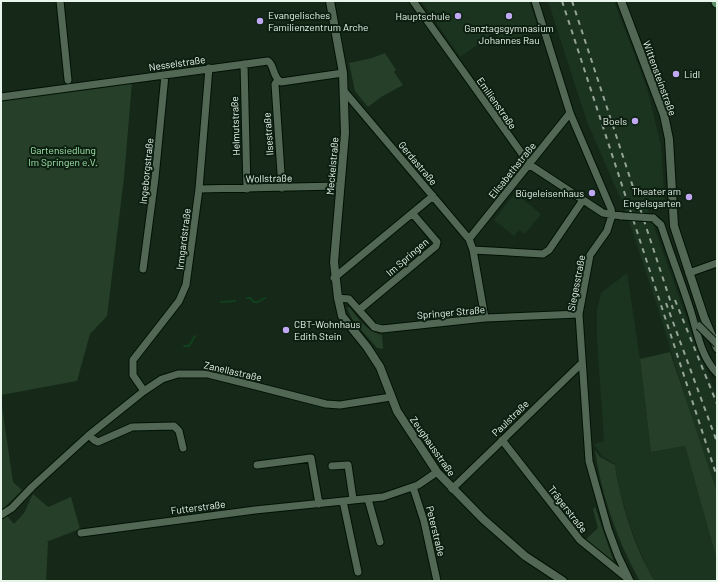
<svg xmlns="http://www.w3.org/2000/svg" width="718" height="582" font-family="Barlow,sans-serif">
  <rect width="100%" height="100%" fill="#162919"/>
  <path fill="#1b341f" d="M 421,1 L 529,1 L 539,31 L 500,43 L 495,32 L 460,57 Z
    M 548,1 L 614,1 L 647,88 L 661,145 L 665,207 L 647,207 L 698,351 L 717,396 L 717,492 L 700,446 L 659,311 L 625,209 L 587,122 Z
    M 515,193 L 541,214 L 525,234 L 519,230 L 514,236 L 494,220 Z
    M 627,273 L 640,359 L 651,452 L 685,446 L 717,560 L 717,581 L 655,581 L 646,566 L 631,528 L 619,490 L 615,464 L 602,456 L 594,444 L 604,441 L 597,339 L 597,310 L 601,293 Z"/>
  <path fill="#253f29" d="M 385,53 L 396,70 L 394,72 L 403,85 L 381,97 L 368,107 L 355,91 L 349,63 L 372,58 Z
    M 132,82 L 124,178 L 107,316 L 90,334 L 77,381 L 1,395 L 1,100 Z
    M 349,307 C 359,319 366,331 382,335 L 383,349 L 377,348 L 352,319 L 347,308 Z
    M 670,352 L 717,492 L 717,560 L 685,446 L 651,452 L 640,359 Z
    M 1,400 L 13,482 L 22,490 L 1,511 Z
    M 595,450 L 600,457 L 615,465 C 619,498 636,553 655,581 L 640,581 C 618,543 601,494 595,450 Z
    M 33,494 L 48,507 L 71,497 L 80,529 L 46,542 L 48,542 L 46,581 L 1,581 L 1,518 L 6,515 L 14,524 L 24,513 Z
    M 595,507 L 615,565 L 585,540 L 598,528 L 593,509 Z"/>
  <g fill="none" stroke-linecap="round" stroke-linejoin="round">
    <path stroke="#11401d" stroke-width="2" d="M 247,298 L 250,298 L 254,302 L 258,302 L 265,298
      M 221,302 L 235,301
      M 184,346 L 189,346 L 195,336"/>
    <g stroke="#021104" stroke-width="9">
      <path id="minor" d="M 60,1 L 68,80
        M 413,1 L 530,165 L 603,213 L 622,216
        M 535,1 L 570,113 L 611,209 L 612,215 L 607,231 L 590,255 L 579,314 L 589,461 L 608,529 L 618,556 L 630,581
        M 244,64 L 247,189
        M 278,80 L 275,84 L 282,188
        M 344,91 L 469,239 L 473,250 L 485,318
        M 1,97 L 268,61 C 275,66 272,77 281,82 L 343,73
        M 199,189 L 340,186
        M 653,218 L 661,225 C 670,253 681,281 690,309 C 697,330 700,356 717,373
        M 469,239 L 570,113
        M 473,250 L 543,254 L 549,250 L 583,200
        M 143,269 L 155,178 L 165,75
        M 689,273 L 717,263
        M 334,278 L 433,196
        M 338,298 L 349,299 L 374,327 L 382,329 L 485,318 L 579,314
        M 359,310 L 436,246 L 437,242 L 413,214
        M 144,391 L 133,375 L 133,360 L 179,301 L 186,285 L 199,189 L 209,68
        M 89,435 L 94,440 L 98,442 L 132,427 L 174,426 L 179,431 L 183,448
        M 502,440 L 580,540 L 627,578
        M 257,465 L 311,458 L 319,504
        M 332,466 L 348,465 L 353,499
        M 413,487 L 424,521 L 437,581
        M 452,489 L 582,363
        M 368,499 L 380,542
        M 343,501 L 358,572
        M 1,515 L 12,508 L 32,487 L 89,435 L 144,391 L 162,379 L 178,374 L 208,374 L 326,404 L 340,405 L 391,397
        M 81,533 L 255,510 L 383,497 L 418,485 L 437,472"/>
    </g>
    <g stroke="#021104" stroke-width="10">
      <path id="tertiary" d="M 330,1 L 343,73 L 345,133 L 334,262 L 338,298 L 342,316 L 367,347 L 380,367 L 397,411 L 437,472 L 483,519 L 525,556 L 563,581
        M 621,1 L 664,115 L 669,139 L 674,226 L 704,317 L 717,348"/>
    </g>
    <g stroke="#021104" stroke-width="13">
      <path id="primary" d="M 717,1 L 717,2"/>
    </g>
    <use href="#minor" stroke="#526754" stroke-width="7"/>
    <use href="#tertiary" stroke="#526754" stroke-width="8"/>
    <use href="#primary" stroke="#5c8e64" stroke-width="11"/>
    <path stroke="#95a497" stroke-width="2" stroke-dasharray="5 5" stroke-linecap="butt" d="M 562,1 L 717,477
      M 572,1 L 673,309
      M 675,300 L 717,404
      M 666,303 L 717,442"/>
    <g stroke="#021104" stroke-width="9" stroke-linecap="butt">
      <path id="minor-bridge" d="M 622,216 L 653,218
        M 699,326 L 717,344"/>
    </g>
    <use href="#minor-bridge" stroke="#526754" stroke-width="7"/>
  </g>
  <g fill="#c0a8f3" stroke="#0c1f10" stroke-width="1.5">
    <circle cx="458" cy="16" r="4"/>
    <circle cx="509" cy="16" r="4"/>
    <circle cx="260" cy="21" r="4"/>
    <circle cx="676" cy="74" r="4"/>
    <circle cx="635" cy="121" r="4"/>
    <circle cx="592" cy="193" r="4"/>
    <circle cx="689" cy="197" r="4"/>
    <circle cx="286" cy="330" r="4"/>
  </g>
  <g text-anchor="middle" stroke-width="4" stroke-linejoin="round" paint-order="stroke">
    <g font-size="10" fill="#e8f5ea" stroke="#0c1f10" text-anchor="end">
      <text x="268" y="19" text-anchor="start">Evangelisches<tspan x="268" dy="12">Familienzentrum Arche</tspan></text>
      <text x="450" y="20">Hauptschule</text>
      <text x="509" y="32" text-anchor="middle">Ganztagsgymnasium<tspan x="509" dy="12">Johannes Rau</tspan></text>
      <text x="684" y="78" text-anchor="start">Lidl</text>
      <text x="627" y="125">Boels</text>
      <text x="681" y="195">Theater am<tspan x="681" dy="12">Engelsgarten</tspan></text>
      <text x="584" y="197">Bügeleisenhaus</text>
      <text x="294" y="328" text-anchor="start">CBT-Wohnhaus<tspan x="294" dy="12">Edith Stein</tspan></text>
    </g>
    <g font-size="10" fill="#e8f5ea" stroke="#0c1f10">
      <text transform="translate(177 63) rotate(-8)" y="4">Nesselstraße</text>
      <text transform="translate(660 78) rotate(70)" y="4">Wittensteinstraße</text>
      <text transform="translate(497 103) rotate(55)" y="4">Emilienstraße</text>
      <text transform="translate(235 126) rotate(-92)" y="4">Helmutstraße</text>
      <text transform="translate(268 134) rotate(-94)" y="4">Ilsestraße</text>
      <text transform="translate(418 163) rotate(50)" y="4">Gerdastraße</text>
      <text transform="translate(332 166) rotate(-85)" y="4">Meckelstraße</text>
      <text transform="translate(512 170) rotate(-51)" y="4">Elisabethstraße</text>
      <text transform="translate(146 171) rotate(-84)" y="4">Ingeborgstraße</text>
      <text transform="translate(269 178) rotate(-1)" y="4">Wollstraße</text>
      <text transform="translate(183 239) rotate(-83)" y="4">Irmgardstraße</text>
      <text transform="translate(407 257) rotate(-41)" y="4">Im Springen</text>
      <text transform="translate(576 283) rotate(-79)" y="4">Siegesstraße</text>
      <text transform="translate(451 312) rotate(-5)" y="4">Springer Straße</text>
      <text transform="translate(233 371) rotate(13)" y="4">Zanellastraße</text>
      <text transform="translate(510 418) rotate(-44)" y="4">Paulstraße</text>
      <text transform="translate(433 446) rotate(55)" y="4">Zeughausstraße</text>
      <text transform="translate(198 507) rotate(-7)" y="4">Futterstraße</text>
      <text transform="translate(568 509) rotate(52)" y="4">Trägerstraße</text>
      <text transform="translate(436 531) rotate(76)" y="4">Peterstraße</text>
    </g>
    <g font-size="10" fill="#a2e8ac" stroke="#0c1f10">
      <text x="63" y="154">Gartensiedlung<tspan x="63" dy="12">Im Springen e.V.</tspan></text>
    </g>
  </g>
  <rect width="718" height="582" fill="none" stroke="#e8f5ea" stroke-width="4"/>
</svg>
